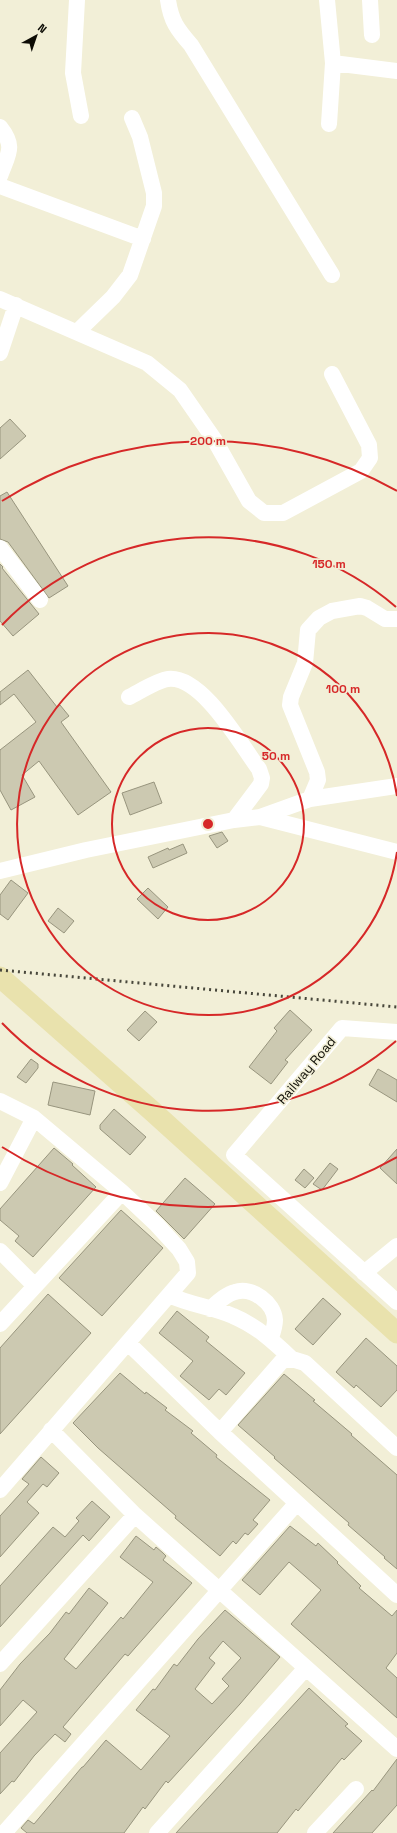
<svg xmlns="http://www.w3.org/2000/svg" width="397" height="1833" font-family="'Space Grotesk',sans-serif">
  <rect width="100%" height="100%" fill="#f2efd7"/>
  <path fill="#ccc9b1" stroke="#98957e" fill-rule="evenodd" d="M 10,419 L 26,436 L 0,459 L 0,428 Z
    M 7,492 L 68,586 L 49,598 L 8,542 L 0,539 L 0,496 Z
    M 0,564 L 3,567 L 2,568 L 39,614 L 13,636 L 0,621 Z
    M 28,670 L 57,707 L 60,705 L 69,716 L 61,722 L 111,792 L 78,815 L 39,761 L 22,775 L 35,797 L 11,810 L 0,790 L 0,750 L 36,722 L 14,694 L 0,705 L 0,692 Z
    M 154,782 L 162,803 L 130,815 L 122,793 Z
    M 222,832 L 228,841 L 217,848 L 209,836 Z
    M 183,844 L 187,853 L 153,868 L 148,857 L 168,848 L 169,850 Z
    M 11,880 L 28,893 L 8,920 L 0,914 L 0,895 Z
    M 148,888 L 168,907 L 158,919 L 137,899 Z
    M 58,908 L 74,921 L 64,933 L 48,921 Z
    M 290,1010 L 312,1030 L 285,1060 L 288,1062 L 271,1084 L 249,1067 L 277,1031 L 274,1028 Z
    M 145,1011 L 157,1022 L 139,1041 L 127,1030 Z
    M 31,1059 L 38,1064 L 38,1068 L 26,1083 L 17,1077 Z
    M 378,1069 L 397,1080 L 397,1102 L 369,1085 Z
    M 53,1082 L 95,1091 L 90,1115 L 48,1105 Z
    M 114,1109 L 146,1137 L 130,1155 L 100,1129 L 100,1125 Z
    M 54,1148 L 73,1164 L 72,1165 L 96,1187 L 33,1257 L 15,1241 L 19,1236 L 0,1220 L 0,1209 Z
    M 397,1149 L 397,1184 L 380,1168 Z
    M 330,1163 L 338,1169 L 322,1190 L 313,1184 Z
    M 304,1169 L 314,1178 L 305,1188 L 295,1180 Z
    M 185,1178 L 215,1204 L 184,1239 L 156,1211 Z
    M 121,1210 L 163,1248 L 102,1316 L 59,1278 Z
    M 48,1294 L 91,1333 L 0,1434 L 0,1348 Z
    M 323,1298 L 341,1314 L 313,1345 L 295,1329 Z
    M 177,1311 L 209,1337 L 206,1341 L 245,1373 L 226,1395 L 219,1389 L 209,1400 L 180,1376 L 193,1361 L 159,1333 Z
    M 366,1338 L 397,1366 L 397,1390 L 381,1407 L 356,1385 L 354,1388 L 336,1372 Z
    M 120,1373 L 145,1394 L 146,1392 L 167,1408 L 165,1410 L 193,1431 L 191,1433 L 217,1455 L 216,1457 L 270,1500 L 253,1520 L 258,1524 L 248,1535 L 245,1533 L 236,1544 L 233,1541 L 220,1556 L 175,1518 L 176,1516 L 98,1448 L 73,1423 Z
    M 284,1374 L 315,1400 L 313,1401 L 352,1434 L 351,1435 L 397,1475 L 397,1569 L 384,1558 L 385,1557 L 348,1525 L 349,1523 L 274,1458 L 275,1457 L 238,1425 Z
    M 41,1457 L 59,1473 L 47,1487 L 43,1484 L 27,1502 L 39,1513 L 0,1557 L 0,1516 L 29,1484 L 22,1479 Z
    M 92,1501 L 110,1517 L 89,1541 L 83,1535 L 0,1627 L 0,1586 L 53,1527 L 65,1537 L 79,1521 L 76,1518 Z
    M 290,1526 L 316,1546 L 318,1543 L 338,1562 L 337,1563 L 361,1586 L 359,1588 L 392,1616 L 397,1610 L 397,1653 L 386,1668 L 397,1678 L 397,1718 L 291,1624 L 321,1590 L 289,1562 L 260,1595 L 242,1580 Z
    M 136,1536 L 154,1550 L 156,1547 L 163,1553 L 166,1556 L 163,1560 L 192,1583 L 128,1656 L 125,1654 L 63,1727 L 71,1734 L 65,1742 L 55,1734 L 34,1756 L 14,1782 L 12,1781 L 0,1794 L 0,1753 L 37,1712 L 23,1700 L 0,1726 L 0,1690 L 20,1664 L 50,1633 L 66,1612 L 69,1614 L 89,1588 L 108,1603 L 64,1659 L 76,1669 L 121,1617 L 123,1619 L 153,1582 L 120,1557 Z
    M 225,1610 L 280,1657 L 240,1704 L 168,1783 L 166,1781 L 145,1809 L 143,1807 L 124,1833 L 27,1833 L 21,1828 L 28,1820 L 34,1824 L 82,1767 L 83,1767 L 106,1740 L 141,1770 L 170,1736 L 136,1710 L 153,1689 L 155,1690 L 174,1664 L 177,1666 L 198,1639 ZM 223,1641 L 241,1658 L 222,1679 L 229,1686 L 212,1704 L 195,1689 L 215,1663 L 209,1658 Z
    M 309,1688 L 348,1724 L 345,1726 L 362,1741 L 344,1760 L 342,1758 L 298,1811 L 296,1809 L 277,1833 L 176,1833 Z
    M 397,1759 L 397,1805 L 372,1833 L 333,1833 L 372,1790 L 373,1791 Z"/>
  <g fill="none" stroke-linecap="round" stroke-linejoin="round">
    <path stroke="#fff" stroke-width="16" d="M 77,0 L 73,73 L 81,116
      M 168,0 C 171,21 177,29 191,45 L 332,275
      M 327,0 L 333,63 L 329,124
      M 370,0 L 372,35
      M 333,63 L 397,71
      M 0,127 C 16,147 8,154 0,176
      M 0,186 L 143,239
      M 0,299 L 147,363 L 180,390 L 214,439 L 249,501 L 264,513 L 283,513 L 361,471 L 370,458 L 369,445 L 332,374
      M 77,332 L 113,297 L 130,275 L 154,206 L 154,193 L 140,137 L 132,118
      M 0,353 L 16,305
      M 0,548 L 40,600
      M 129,697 C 139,692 158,680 168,679 C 202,675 241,745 259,769 L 262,778 L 261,784 L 234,820
      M 310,799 L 318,780 L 317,772 L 290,705 L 291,697 L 305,663 L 308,630 L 319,618 L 332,611 L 360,606 L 367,608 L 385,619 L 397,619
      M 260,817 L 310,799 L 397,786
      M 0,871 L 86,850 L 234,820 L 260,817 L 397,852
      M 397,1032 L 342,1028 L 234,1155 L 397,1302
      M 0,1101 L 34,1118 L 122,1192 L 157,1225 L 179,1249 L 187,1262 L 188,1273 L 0,1490
      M 0,1183 L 34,1118
      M 0,1251 L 35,1286
      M 364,1273 L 397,1246
      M 169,1295 C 190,1305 213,1307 233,1316 C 257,1326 274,1342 292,1359
      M 210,1309 C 217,1303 226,1294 235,1292 C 252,1286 274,1303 275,1320 C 275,1326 273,1332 271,1338
      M 0,1324 L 122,1192
      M 128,1343 L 220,1432 L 397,1595
      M 51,1430 L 135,1515 L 397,1749
      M 220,1432 L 282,1361 L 292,1359 L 305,1363 L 397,1448
      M 0,1664 L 135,1515
      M 4,1833 L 296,1504
      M 157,1833 L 305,1669
      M 315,1833 L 356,1789"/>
    <path stroke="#e9e2ad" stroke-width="21" d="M 0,977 L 151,1110 L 397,1333"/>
    <path stroke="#48473b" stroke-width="3" stroke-dasharray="2 4" stroke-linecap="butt" d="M 0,970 L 397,1007"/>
  </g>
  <g fill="none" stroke="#d62828" stroke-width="2">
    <circle cx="208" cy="824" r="96"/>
    <path d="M397 852A191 191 0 1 1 397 796"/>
    <path d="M396 1041A287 287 0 0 1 2 1023M2 625A287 287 0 0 1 396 607"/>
    <path d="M397 1157A383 383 0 0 1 2 1147M2 501A383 383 0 0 1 397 491"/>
  </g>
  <g text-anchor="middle" stroke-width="3.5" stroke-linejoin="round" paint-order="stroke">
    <g font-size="13" fill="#0d0c05" stroke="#f2efd7">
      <text transform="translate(306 1070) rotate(-50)" y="5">Railway Road</text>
    </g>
  </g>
  <circle cx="208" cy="824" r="6" fill="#d62828" stroke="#f2efd7" stroke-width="2"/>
  <g font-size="12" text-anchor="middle" font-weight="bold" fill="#d62828" stroke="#f2efd7" stroke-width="3.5" stroke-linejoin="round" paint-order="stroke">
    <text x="208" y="445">200 m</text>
    <text x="329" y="568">150 m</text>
    <text x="343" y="693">100 m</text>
    <text x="276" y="760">50 m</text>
  </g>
  <g transform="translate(36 36) rotate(40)" stroke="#f2efd7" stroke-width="3" paint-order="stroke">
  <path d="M0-3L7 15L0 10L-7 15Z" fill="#0d0c05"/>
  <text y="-6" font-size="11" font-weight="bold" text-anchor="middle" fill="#0d0c05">N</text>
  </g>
</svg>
